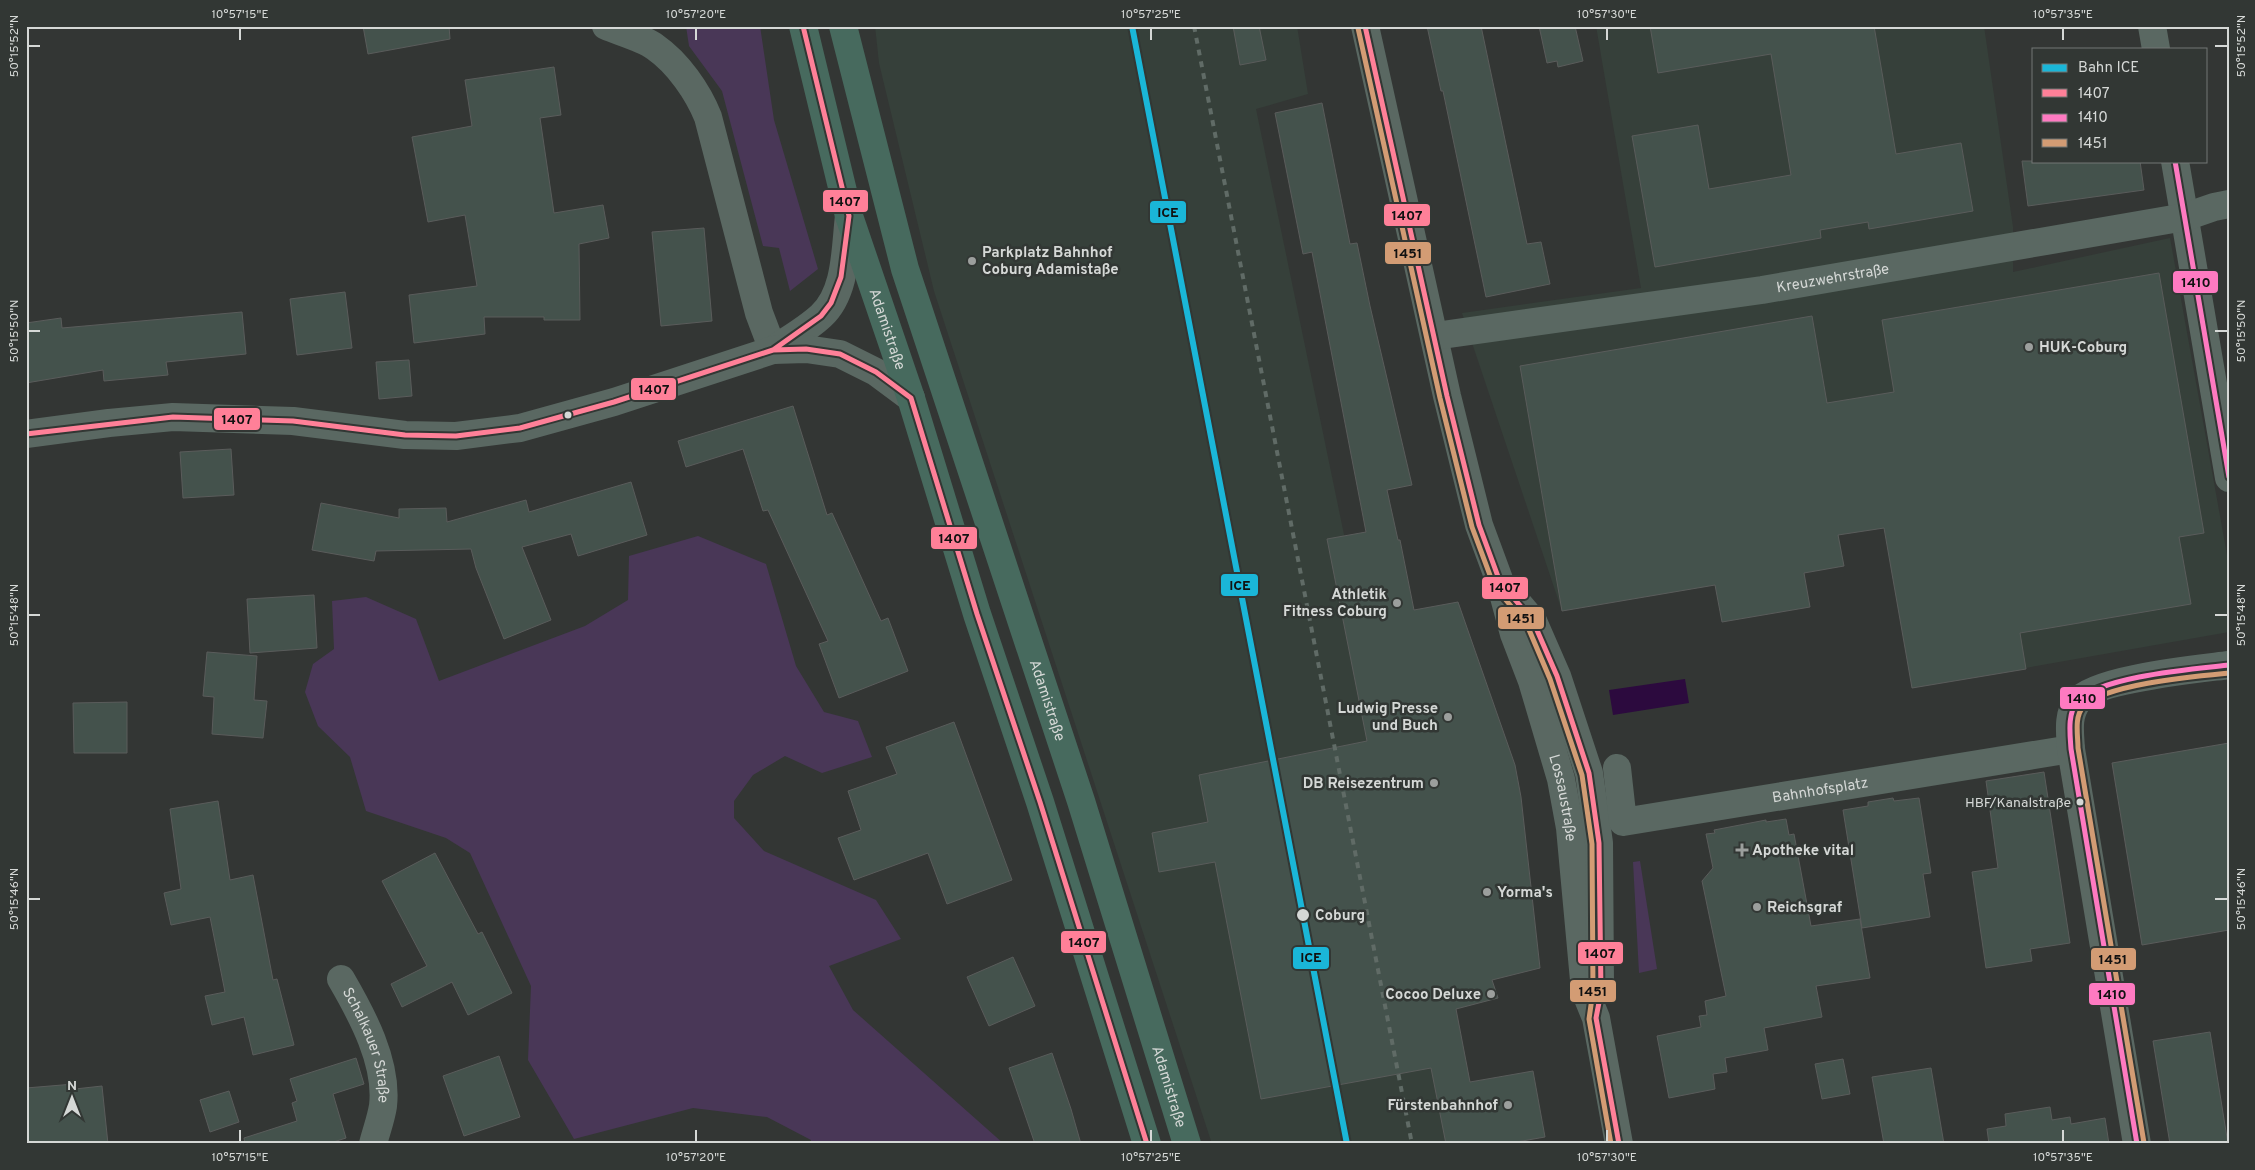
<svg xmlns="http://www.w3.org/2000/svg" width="2255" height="1170" font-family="Overpass,sans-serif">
  <rect width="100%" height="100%" fill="#333634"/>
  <path fill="#36403a" d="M 875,26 L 1297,26 L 1308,94 L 1256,109 L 1470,1144 L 1212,1144 L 934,291 L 879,63 Z
    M 1596,26 L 1984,26 L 2013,227 L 2013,272 L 2170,238 L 2229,566 L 2229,632 L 1912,688 L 1884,528 L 1839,535 L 1844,566 L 1804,573 L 1809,607 L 1722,622 L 1715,585 L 1562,611 L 1462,313 L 1641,288 Z"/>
  <path fill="#493757" d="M 686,26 L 760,26 L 774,120 L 818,269 L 790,291 L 779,248 L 763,246 L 722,91 L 689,46 Z
    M 698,536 L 766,564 L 796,666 L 824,712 L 858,721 L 872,757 L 822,773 L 785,756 L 753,775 L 734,801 L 734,818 L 764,851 L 876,900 L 901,939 L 829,966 L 853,1010 L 1004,1144 L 811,1144 L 811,1140 L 767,1117 L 693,1108 L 574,1139 L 528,1060 L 531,986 L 470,853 L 446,838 L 366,811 L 350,757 L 318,726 L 305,692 L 313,664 L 334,649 L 332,601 L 366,597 L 416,619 L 439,681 L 585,626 L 628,600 L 629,556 Z
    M 1640,861 L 1657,969 L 1639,973 L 1633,862 Z"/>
  <path fill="#2c0a3e" d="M 1685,679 L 1689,703 L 1613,715 L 1609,690 Z"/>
  <path fill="#44524c" stroke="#5a5c5b" d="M 363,26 L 449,26 L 450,39 L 368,54 Z
    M 1233,26 L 1259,26 L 1266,60 L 1240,65 Z
    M 1427,26 L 1481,26 L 1527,244 L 1541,242 L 1550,284 L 1486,297 L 1443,91 L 1441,91 Z
    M 1539,26 L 1575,26 L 1583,61 L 1558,67 L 1557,61 L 1547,63 Z
    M 1650,26 L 1874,26 L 1896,154 L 1961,143 L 1973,211 L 1869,229 L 1868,222 L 1820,230 L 1821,238 L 1655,267 L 1632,136 L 1698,125 L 1709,189 L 1791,175 L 1771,54 L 1658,73 Z
    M 554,67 L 561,115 L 540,118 L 554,213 L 603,205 L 609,238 L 579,244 L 580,320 L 544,320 L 544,317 L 484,317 L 485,334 L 414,343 L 409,295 L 477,286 L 465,215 L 428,222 L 412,137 L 472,126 L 465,80 Z
    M 1322,103 L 1350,244 L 1357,243 L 1370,306 L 1412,485 L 1387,490 L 1398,540 L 1400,540 L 1414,610 L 1458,602 L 1515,765 L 1521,797 L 1540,968 L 1492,980 L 1498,998 L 1456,1009 L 1470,1082 L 1533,1071 L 1545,1137 L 1505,1144 L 1446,1144 L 1431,1068 L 1261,1099 L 1215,862 L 1159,872 L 1152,833 L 1208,822 L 1199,775 L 1367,741 L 1327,539 L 1366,532 L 1312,252 L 1303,254 L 1275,113 Z
    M 2022,161 L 2140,161 L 2144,190 L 2028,206 Z
    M 704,228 L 712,321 L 661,326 L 652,232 Z
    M 2159,273 L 2204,533 L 2179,537 L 2191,604 L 2020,633 L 2026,669 L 1912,688 L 1884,528 L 1838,535 L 1844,566 L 1804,573 L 1810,607 L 1722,622 L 1715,585 L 1562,611 L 1520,366 L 1812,316 L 1827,403 L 1894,392 L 1882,320 Z
    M 345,292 L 352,348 L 297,355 L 290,299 Z
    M 242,312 L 246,354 L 166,362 L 168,375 L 104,381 L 103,370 L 26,383 L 26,323 L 61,318 L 62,328 Z
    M 409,360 L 412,396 L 379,399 L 376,362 Z
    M 793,406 L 827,515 L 832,513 L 881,621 L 888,618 L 908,671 L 839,698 L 819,644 L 828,641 L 768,510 L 763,511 L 743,449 L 686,467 L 678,441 Z
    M 231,449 L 234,495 L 183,498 L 180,452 Z
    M 631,482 L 647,535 L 578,556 L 571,534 L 522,547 L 551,620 L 504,639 L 476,568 L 471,549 L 376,551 L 374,561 L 312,550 L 321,503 L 399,518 L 399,509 L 446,508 L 447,522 L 526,500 L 529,512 Z
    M 314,595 L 317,648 L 250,653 L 247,599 Z
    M 207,652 L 257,656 L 254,700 L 267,701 L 263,738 L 212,734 L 214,697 L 203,696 Z
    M 127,702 L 127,753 L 74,753 L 73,703 Z
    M 954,722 L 1012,880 L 947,904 L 928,853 L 854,880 L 838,838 L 861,830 L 848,791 L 897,774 L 886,747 Z
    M 2229,743 L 2229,930 L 2142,945 L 2112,763 Z
    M 2044,772 L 2070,943 L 2030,949 L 2032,961 L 1986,968 L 1972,872 L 1998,868 L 1986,781 Z
    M 1893,798 L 1894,801 L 1919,798 L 1931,873 L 1923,874 L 1930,917 L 1862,928 L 1843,810 L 1868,806 L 1868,802 Z
    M 218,801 L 230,880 L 253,875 L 273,980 L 277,979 L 294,1045 L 253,1055 L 244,1017 L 212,1025 L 205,996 L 225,992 L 210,917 L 171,925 L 164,893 L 181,889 L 170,809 Z
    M 1786,819 L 1789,835 L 1794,834 L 1811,926 L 1860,919 L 1870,978 L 1816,986 L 1822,1017 L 1764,1028 L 1768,1050 L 1725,1058 L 1727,1072 L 1713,1074 L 1715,1089 L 1669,1098 L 1657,1036 L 1701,1027 L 1699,1016 L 1707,1015 L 1705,1001 L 1726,996 L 1702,881 L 1713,868 L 1706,834 L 1715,833 L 1714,830 L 1766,820 L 1766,822 Z
    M 435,853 L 478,934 L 482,932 L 512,993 L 468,1015 L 452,982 L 402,1007 L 391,984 L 427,966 L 382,881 Z
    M 1013,957 L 1035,1006 L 989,1026 L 967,977 Z
    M 2210,1032 L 2228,1144 L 2170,1144 L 2153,1041 Z
    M 1052,1053 L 1071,1109 L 1081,1144 L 1035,1144 L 1009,1068 Z
    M 499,1056 L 520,1117 L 464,1136 L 443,1076 Z
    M 356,1058 L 364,1084 L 333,1094 L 346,1138 L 327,1144 L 245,1144 L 244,1138 L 297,1121 L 292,1103 L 297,1101 L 290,1079 Z
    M 1843,1059 L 1850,1094 L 1822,1099 L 1815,1064 Z
    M 1931,1068 L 1944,1144 L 1884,1144 L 1872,1077 Z
    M 74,1084 L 75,1089 L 102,1086 L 108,1144 L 26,1144 L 26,1088 Z
    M 229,1091 L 239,1122 L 210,1132 L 200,1100 Z
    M 2050,1107 L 2052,1120 L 2070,1117 L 2071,1124 L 2105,1118 L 2109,1144 L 1989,1144 L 1987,1129 L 2006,1126 L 2005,1114 Z"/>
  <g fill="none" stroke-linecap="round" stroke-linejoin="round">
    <g stroke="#5a6862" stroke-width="28">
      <path d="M 606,26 C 620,32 643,38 655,47 C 678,63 698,92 708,117 L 759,313 L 773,350"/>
      <path id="s1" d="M 1365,26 L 1447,396 L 1479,525 L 1500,582 L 1514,634 L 1532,681 L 1561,779 L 1570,828 L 1585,991 L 1596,1018 L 1619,1144"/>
      <path d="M 2152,26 L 2156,49"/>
      <path d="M 2175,161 L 2229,478"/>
      <path id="s2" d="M 1435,336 L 1762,290 L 2185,217 L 2214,207 L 2229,204"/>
      <path d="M 773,350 C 789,339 807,329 821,316 C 847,292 845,248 849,216"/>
      <path d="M 26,434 L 109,423 L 173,417 L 293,421 L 405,435 L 456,436 L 520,428 L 614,402 L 773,350 L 806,349 L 840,354 L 876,372 L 911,398"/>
      <path d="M 1504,587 L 1533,621 L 1557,676 L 1589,773 L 1599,843 L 1600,985"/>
      <path id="s3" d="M 1617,768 L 1623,822 L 2071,749"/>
      <path id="s4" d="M 341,979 C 362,1015 388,1063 383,1106 C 381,1119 376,1132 373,1144"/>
      <path d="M 2137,1144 L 2071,749 C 2070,732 2067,715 2078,701 C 2094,679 2199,669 2229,665"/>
    </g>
    <g stroke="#476a5e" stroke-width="28">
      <path id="s5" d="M 803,26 L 849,216 L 911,398 L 977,614 L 1040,802 L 1147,1144"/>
      <path id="s6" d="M 843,26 L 905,269 L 1081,801 L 1187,1144"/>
    </g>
    <path stroke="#606b66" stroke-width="4" stroke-dasharray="6 6" stroke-linecap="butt" d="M 1194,26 L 1412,1144"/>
    <g stroke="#323734" stroke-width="9">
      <path id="bus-1" d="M 1365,26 L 1447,396 L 1479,525 L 1500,582 L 1533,621 L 1557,676 L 1589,773 L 1599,843 L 1601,992 L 1596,1018 L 1619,1144
        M 773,350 L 821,316 L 831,303 L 841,277 L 849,216 L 803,26
        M 26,434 L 173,417 L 293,421 L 405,435 L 456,436 L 520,428 L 614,402 L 773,350 L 806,349 L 840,354 L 876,372 L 911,398 L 977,614 L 1040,802 L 1147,1144"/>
    </g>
    <g stroke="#323734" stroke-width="9">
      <path id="bus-2" d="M 2175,161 L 2229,477
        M 2137,1144 L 2071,749 C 2070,734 2067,713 2078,701 C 2101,676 2194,669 2229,665"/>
    </g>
    <g stroke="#323734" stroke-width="9">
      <path id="bus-3" d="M 1358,28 L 1440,398 L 1472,527 L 1494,586 L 1527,625 L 1550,679 L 1582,775 L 1592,844 L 1593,991 L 1589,1019 L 1611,1144
        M 2144,1143 L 2078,748 C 2078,736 2074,717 2083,707 C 2103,684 2198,676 2229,673"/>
    </g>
    <use href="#bus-1" stroke="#ff8098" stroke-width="5"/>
    <use href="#bus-2" stroke="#fe7ac1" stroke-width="5"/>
    <use href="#bus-3" stroke="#d39c74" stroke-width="5"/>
    <g stroke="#323734" stroke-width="10">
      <path id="rail-1" d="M 1132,26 L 1347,1144"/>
    </g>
    <use href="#rail-1" stroke="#1ab6d8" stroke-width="6"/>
  </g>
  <path fill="none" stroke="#d5d8d6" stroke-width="2" d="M 240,28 L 240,40M 696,28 L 696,40M 1151,28 L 1151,40M 1607,28 L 1607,40M 2063,28 L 2063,40M 28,46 L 40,46M 2215,46 L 2228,46M 28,331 L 40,331M 2215,331 L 2228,331M 28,615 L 40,615M 2215,615 L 2228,615M 28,899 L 40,899M 2215,899 L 2228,899M 240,1130 L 240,1142M 696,1130 L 696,1142M 1151,1130 L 1151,1142M 1607,1130 L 1607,1142M 2063,1130 L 2063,1142"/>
  <g fill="#9c9f9d" stroke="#323734" stroke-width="2">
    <circle cx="972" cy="261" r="5"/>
    <circle cx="2029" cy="347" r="5"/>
    <circle cx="1397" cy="603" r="5"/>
    <circle cx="1448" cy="717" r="5"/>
    <circle cx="1434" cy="783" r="5"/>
    <path d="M1739.5 842.5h5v5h5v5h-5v5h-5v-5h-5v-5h5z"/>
    <circle cx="1487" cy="892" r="5"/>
    <circle cx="1757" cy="907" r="5"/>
    <circle cx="1491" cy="994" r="5"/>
    <circle cx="1508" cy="1105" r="5"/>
  </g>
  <g fill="#d5d8d6" stroke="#323734" stroke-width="2">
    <circle cx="568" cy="415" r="4.5"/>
    <circle cx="2080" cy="802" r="4.5"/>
    <circle cx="1303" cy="915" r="7"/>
  </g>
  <g text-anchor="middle" stroke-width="5" stroke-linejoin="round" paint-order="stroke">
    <g font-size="14" fill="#d5d8d6" stroke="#323734" text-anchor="end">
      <text x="2071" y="807">HBF/Kanalstraße</text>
    </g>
    <g font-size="15" font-weight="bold" fill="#d5d8d6" stroke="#323734" text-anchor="start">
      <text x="982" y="257">Parkplatz Bahnhof<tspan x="982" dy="17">Coburg Adamistaße</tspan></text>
      <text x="2039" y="352">HUK-Coburg</text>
      <text x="1387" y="599" text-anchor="end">Athletik<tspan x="1387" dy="17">Fitness Coburg</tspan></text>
      <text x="1438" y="713" text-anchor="end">Ludwig Presse<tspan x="1438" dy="17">und Buch</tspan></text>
      <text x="1424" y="788" text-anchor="end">DB Reisezentrum</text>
      <text x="1752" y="855">Apotheke vital</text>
      <text x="1497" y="897">Yorma's</text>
      <text x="1767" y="912">Reichsgraf</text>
      <text x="1481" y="999" text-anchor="end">Cocoo Deluxe</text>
      <text x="1498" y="1110" text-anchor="end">Fürstenbahnhof</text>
    </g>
    <g font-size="15" fill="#d5d8d6" stroke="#323734">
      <text dy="5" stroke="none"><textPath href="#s2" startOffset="402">Kreuzwehrstraße</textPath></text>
      <text dy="5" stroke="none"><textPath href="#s5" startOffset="315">Adamistraße</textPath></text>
      <text dy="5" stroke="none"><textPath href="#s6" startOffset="705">Adamistraße</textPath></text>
      <text dy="5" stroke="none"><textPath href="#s3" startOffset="254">Bahnhofsplatz</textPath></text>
      <text dy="5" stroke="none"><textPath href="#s1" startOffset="798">Lossaustraße</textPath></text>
      <text dy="5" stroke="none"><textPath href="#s4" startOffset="72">Schalkauer Straße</textPath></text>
      <text dy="5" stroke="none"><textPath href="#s6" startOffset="1110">Adamistraße</textPath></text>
    </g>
    <g font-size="15" font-weight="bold" fill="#d5d8d6" stroke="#323734" text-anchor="start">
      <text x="1315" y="920">Coburg</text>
    </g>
  </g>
  <g stroke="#323734" stroke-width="2">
    <rect x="822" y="189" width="47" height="24" rx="5" fill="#ff8098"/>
    <rect x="1149" y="200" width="38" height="24" rx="5" fill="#1ab6d8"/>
    <rect x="1383" y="203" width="48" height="24" rx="5" fill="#ff8098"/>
    <rect x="1384" y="241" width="48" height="24" rx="5" fill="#d39c74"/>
    <rect x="2172" y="270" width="47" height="24" rx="5" fill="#fe7ac1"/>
    <rect x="630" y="377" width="47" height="24" rx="5" fill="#ff8098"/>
    <rect x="213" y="407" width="48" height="24" rx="5" fill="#ff8098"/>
    <rect x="930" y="526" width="48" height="24" rx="5" fill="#ff8098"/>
    <rect x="1220" y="573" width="39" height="24" rx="5" fill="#1ab6d8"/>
    <rect x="1481" y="576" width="48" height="24" rx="5" fill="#ff8098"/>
    <rect x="1497" y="606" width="48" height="24" rx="5" fill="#d39c74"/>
    <rect x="2059" y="686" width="47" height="24" rx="5" fill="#fe7ac1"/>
    <rect x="1060" y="930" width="47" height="24" rx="5" fill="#ff8098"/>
    <rect x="1577" y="941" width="47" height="24" rx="5" fill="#ff8098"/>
    <rect x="1292" y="946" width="38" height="24" rx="5" fill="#1ab6d8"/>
    <rect x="2090" y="947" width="47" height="24" rx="5" fill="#d39c74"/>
    <rect x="1569" y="979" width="48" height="24" rx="5" fill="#d39c74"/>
    <rect x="2088" y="982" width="48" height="24" rx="5" fill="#fe7ac1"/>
  </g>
  <g font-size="14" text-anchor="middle" font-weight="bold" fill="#111">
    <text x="845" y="206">1407</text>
    <text x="1168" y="217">ICE</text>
    <text x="1407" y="220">1407</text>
    <text x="1408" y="258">1451</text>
    <text x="2196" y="287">1410</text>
    <text x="654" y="394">1407</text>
    <text x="237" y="424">1407</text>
    <text x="954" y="543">1407</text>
    <text x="1240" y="590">ICE</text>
    <text x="1505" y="592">1407</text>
    <text x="1521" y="623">1451</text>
    <text x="2082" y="703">1410</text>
    <text x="1084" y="947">1407</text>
    <text x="1600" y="958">1407</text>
    <text x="1311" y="962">ICE</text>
    <text x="2113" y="964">1451</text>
    <text x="1593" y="996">1451</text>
    <text x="2112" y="999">1410</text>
  </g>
  <rect width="2255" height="1170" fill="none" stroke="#323734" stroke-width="55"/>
  <rect x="2032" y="48" width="175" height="115" fill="#323734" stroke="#737775"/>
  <rect x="2042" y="64" width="25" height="8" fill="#1ab6d8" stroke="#737775"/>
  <text x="2078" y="72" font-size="15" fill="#d5d8d6">Bahn ICE</text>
  <rect x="2042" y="89" width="25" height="8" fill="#ff8098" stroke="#737775"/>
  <text x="2078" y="98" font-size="15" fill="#d5d8d6">1407</text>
  <rect x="2042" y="114" width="25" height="8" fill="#fe7ac1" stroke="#737775"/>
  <text x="2078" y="122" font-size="15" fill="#d5d8d6">1410</text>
  <rect x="2042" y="139" width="25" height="8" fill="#d39c74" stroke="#737775"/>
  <text x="2078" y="148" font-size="15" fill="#d5d8d6">1451</text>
  <g transform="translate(72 1098)" stroke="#323734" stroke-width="4" paint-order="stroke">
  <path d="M0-4L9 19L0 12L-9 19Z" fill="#d5d8d6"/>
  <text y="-8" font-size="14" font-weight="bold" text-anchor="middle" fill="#d5d8d6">N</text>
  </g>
  <rect x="28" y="28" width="2200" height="1114" fill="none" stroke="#d5d8d6" stroke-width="2"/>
  <g font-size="12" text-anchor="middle" fill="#d5d8d6">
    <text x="240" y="18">10°57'15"E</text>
    <text x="696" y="18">10°57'20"E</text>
    <text x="1151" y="18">10°57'25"E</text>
    <text x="1607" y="18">10°57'30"E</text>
    <text x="2063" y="18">10°57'35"E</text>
    <text transform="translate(14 46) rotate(-90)" y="4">50°15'52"N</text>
    <text transform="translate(2241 46) rotate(-90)" y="4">50°15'52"N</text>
    <text transform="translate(14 331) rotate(-90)" y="4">50°15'50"N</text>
    <text transform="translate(2241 331) rotate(-90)" y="4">50°15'50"N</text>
    <text transform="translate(14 615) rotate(-90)" y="4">50°15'48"N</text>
    <text transform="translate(2241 615) rotate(-90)" y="4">50°15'48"N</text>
    <text transform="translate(14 899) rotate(-90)" y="4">50°15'46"N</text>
    <text transform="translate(2241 899) rotate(-90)" y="4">50°15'46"N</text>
    <text x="240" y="1161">10°57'15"E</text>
    <text x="696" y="1161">10°57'20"E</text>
    <text x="1151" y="1161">10°57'25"E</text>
    <text x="1607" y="1161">10°57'30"E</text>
    <text x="2063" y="1161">10°57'35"E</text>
  </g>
</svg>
